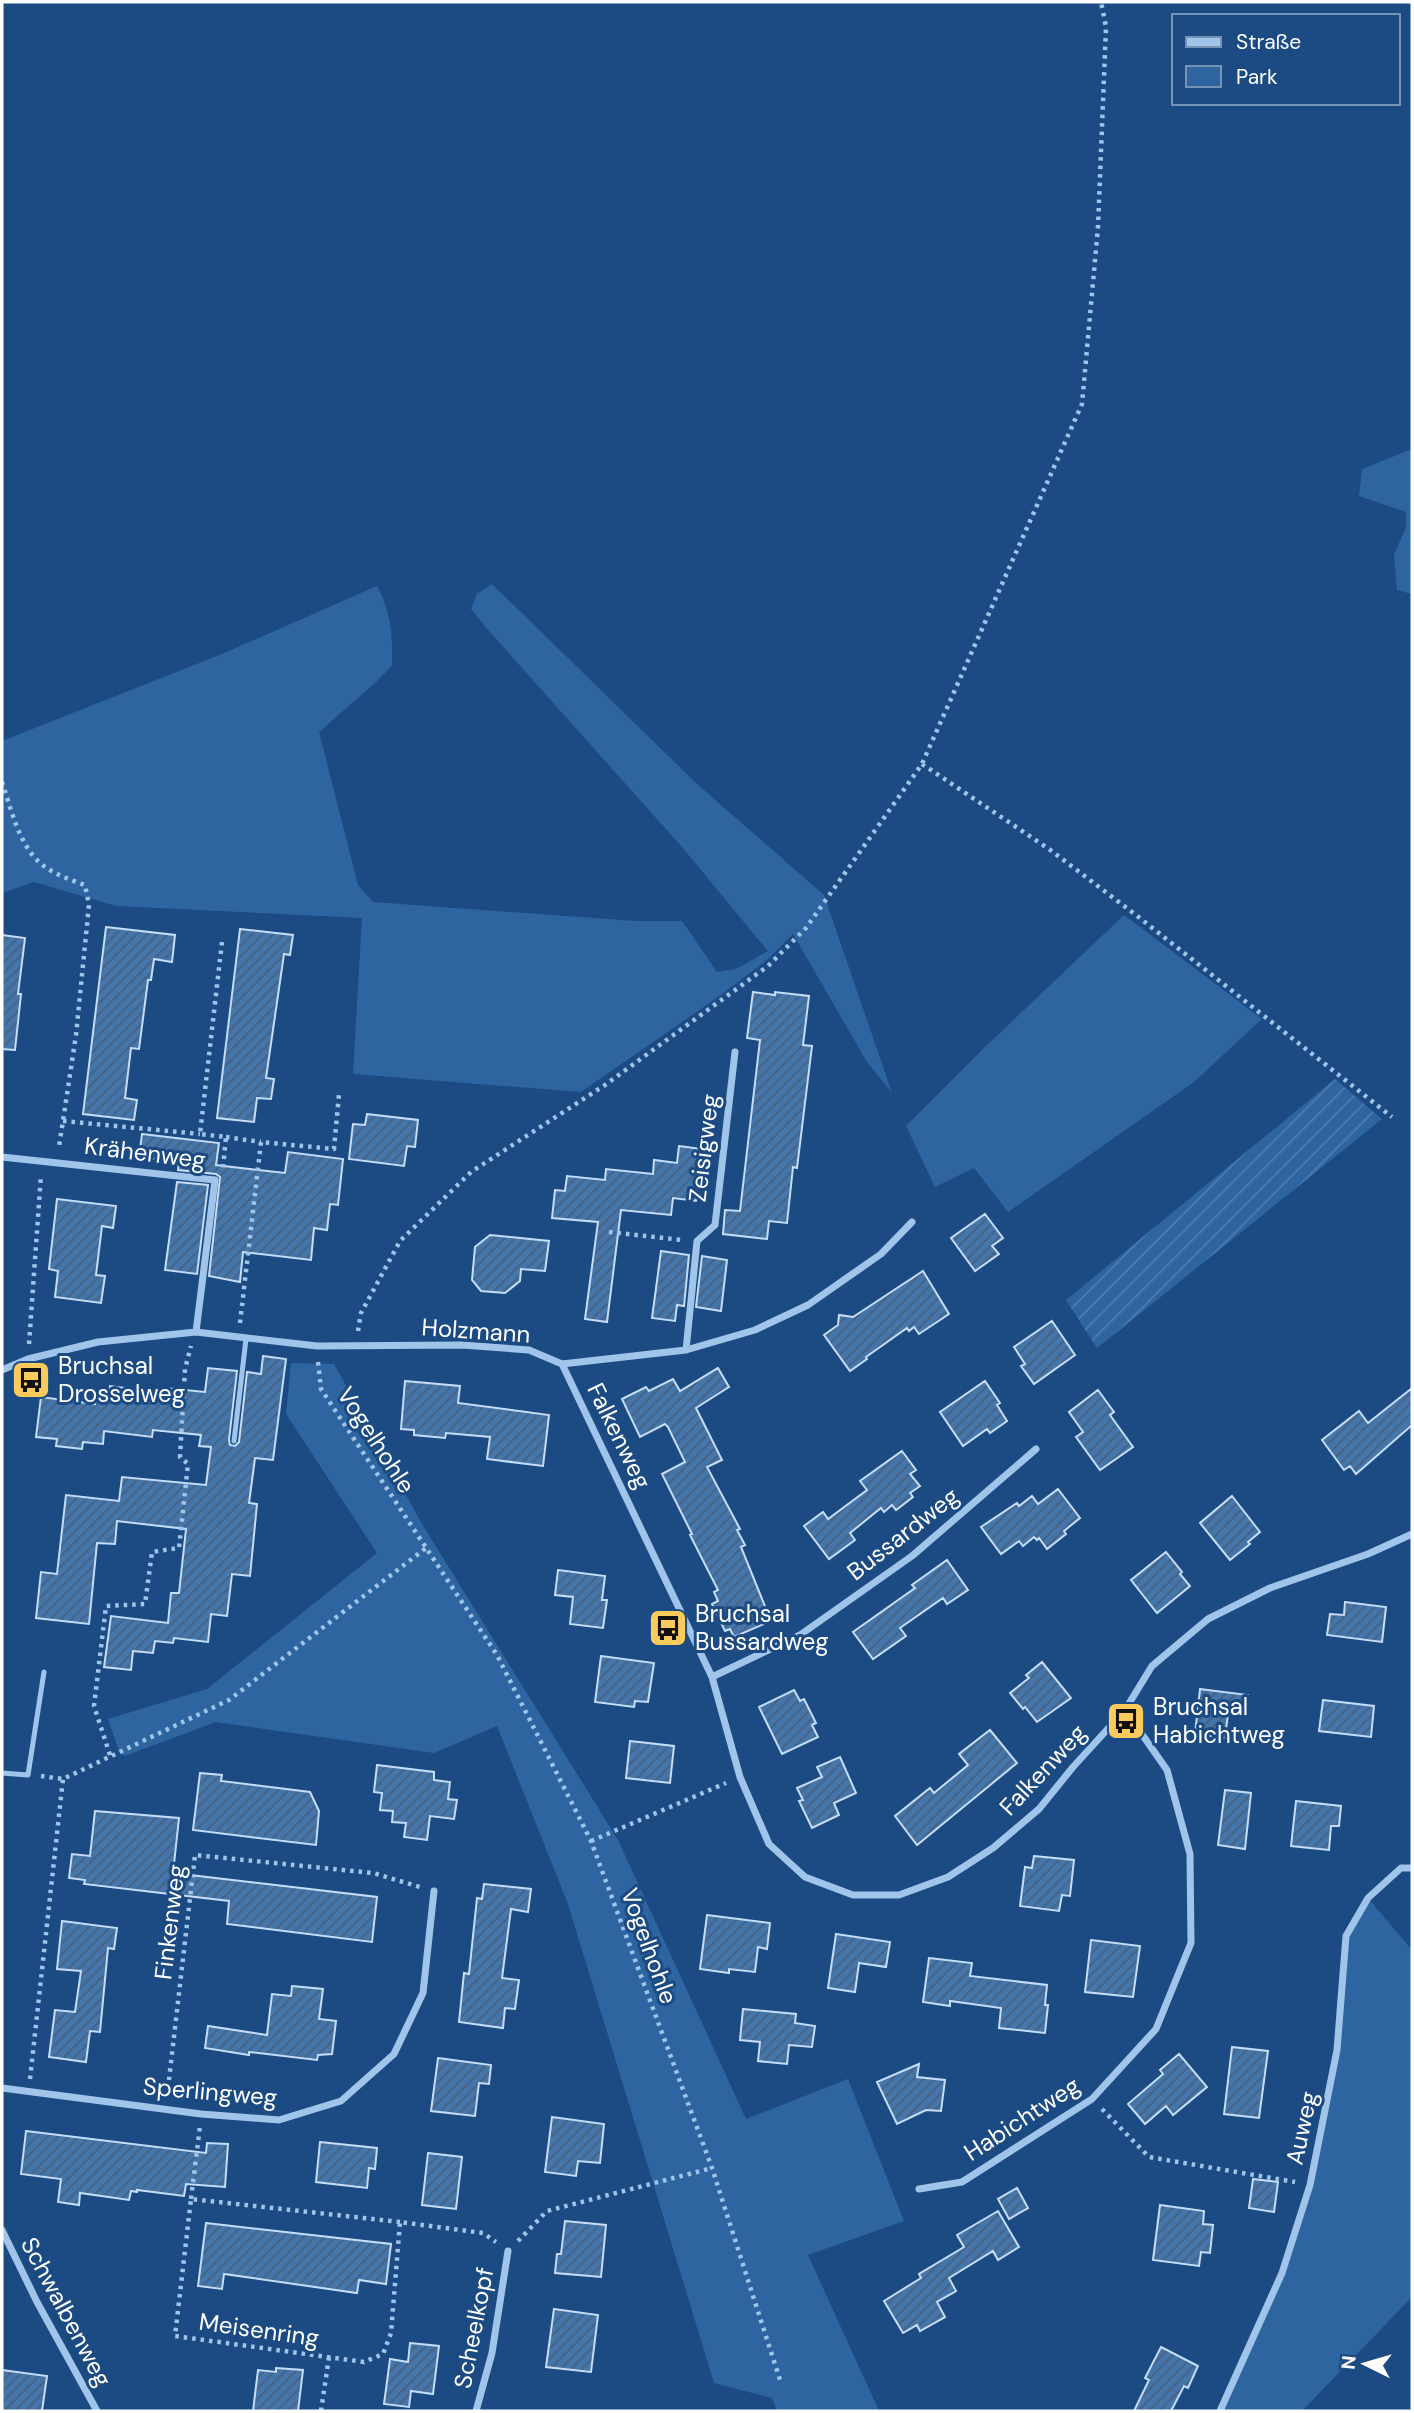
<svg xmlns="http://www.w3.org/2000/svg" width="1414" height="2413" font-family="'DM Sans',sans-serif">
  <defs>
    <pattern id="garden-furrows" width="10" height="10" patternUnits="userSpaceOnUse" patternTransform="scale(1.75)"><rect width="10" height="10" fill="#2e65a1"/><path d="M-1 1l2-2M0 10L10 0M9 11l2-2" fill="none" stroke="#4d7caf"/></pattern>
    <pattern id="building-hatch" width="6" height="6" patternUnits="userSpaceOnUse" patternTransform="scale(1.75)"><rect width="6" height="6" fill="#4475ab"/><path d="M-1 1l2-2M0 6l6-6M5 7l2-2" fill="none" stroke="#48607c"/></pattern>
  </defs>
  <rect width="100%" height="100%" fill="#1b4b82"/>
  <path fill="#2e65a1" d="M 1412,449 L 1412,594 L 1397,590 L 1394,555 L 1406,527 L 1406,512 L 1359,496 L 1362,469 Z
    M 492,584 L 697,784 L 824,895 L 892,1093 L 867,1062 L 793,934 L 767,960 L 718,997 L 581,1092 L 353,1074 L 362,918 L 116,906 L 34,882 L 2,893 L 2,741 L 222,654 L 377,586 C 391,612 393,636 392,666 L 374,684 L 319,732 L 358,885 L 373,902 L 636,921 L 682,921 L 717,972 L 736,969 L 768,951 L 682,847 L 488,630 L 471,609 L 477,594 Z
    M 1124,915 L 1262,1019 L 1194,1082 L 1008,1212 L 974,1168 L 935,1187 L 906,1126 L 984,1048 Z
    M 291,1363 L 334,1364 L 422,1524 L 618,1840 L 746,2119 L 848,2079 L 904,2221 L 808,2255 L 879,2411 L 777,2411 L 772,2398 L 714,2383 L 568,1904 L 497,1726 L 434,1753 L 216,1722 L 125,1756 L 120,1754 L 108,1719 L 207,1689 L 377,1553 L 286,1414 Z
    M 1368,1898 L 1412,1950 L 1412,2297 L 1302,2411 L 1220,2411 L 1282,2273 L 1310,2185 L 1337,2050 L 1346,1936 Z"/>
  <path fill="url(#garden-furrows)" d="M 1335,1079 L 1382,1119 L 1097,1348 L 1066,1300 Z"/>
  <path fill="url(#building-hatch)" stroke="#c5ddf8" stroke-width="2" d="M 106,927 L 175,935 L 172,962 L 154,959 L 151,980 L 148,980 L 139,1049 L 131,1048 L 125,1098 L 137,1100 L 134,1120 L 83,1114 Z
    M 240,929 L 293,935 L 290,955 L 284,954 L 266,1078 L 274,1079 L 271,1099 L 257,1098 L 254,1122 L 217,1118 Z
    M 2,935 L 25,938 L 18,994 L 21,994 L 15,1050 L 2,1049 Z
    M 753,992 L 775,995 L 775,992 L 809,996 L 803,1045 L 812,1046 L 797,1168 L 793,1167 L 787,1223 L 769,1221 L 767,1239 L 723,1234 L 725,1210 L 740,1211 L 760,1040 L 747,1038 Z
    M 367,1114 L 418,1120 L 415,1147 L 407,1146 L 404,1166 L 349,1159 L 353,1124 L 365,1125 Z
    M 142,1134 L 219,1143 L 216,1165 L 285,1173 L 288,1152 L 343,1159 L 338,1205 L 330,1204 L 327,1230 L 314,1228 L 311,1260 L 243,1252 L 240,1282 L 209,1276 L 220,1177 L 216,1174 L 178,1170 L 179,1162 L 139,1157 Z
    M 679,1146 L 702,1149 L 696,1201 L 673,1198 L 671,1215 L 621,1210 L 607,1322 L 585,1319 L 598,1222 L 552,1218 L 555,1190 L 565,1191 L 567,1176 L 605,1180 L 606,1169 L 653,1174 L 654,1160 L 677,1163 Z
    M 177,1182 L 208,1185 L 197,1274 L 165,1270 Z
    M 57,1199 L 116,1206 L 113,1228 L 102,1226 L 96,1275 L 105,1276 L 101,1303 L 55,1297 L 58,1271 L 49,1269 Z
    M 985,1214 L 1003,1238 L 992,1246 L 999,1254 L 975,1271 L 951,1238 Z
    M 490,1235 L 549,1241 L 545,1271 L 521,1269 L 520,1281 L 505,1293 L 481,1291 L 472,1280 L 475,1247 Z
    M 661,1251 L 689,1255 L 684,1306 L 677,1305 L 675,1321 L 652,1318 Z
    M 702,1256 L 727,1260 L 721,1311 L 696,1307 Z
    M 923,1271 L 949,1314 L 919,1334 L 914,1327 L 909,1331 L 907,1328 L 866,1357 L 867,1359 L 850,1371 L 824,1335 L 838,1325 L 839,1315 L 853,1317 Z
    M 1052,1321 L 1075,1355 L 1034,1384 L 1021,1366 L 1025,1364 L 1014,1347 Z
    M 263,1356 L 286,1359 L 273,1460 L 255,1458 L 249,1503 L 257,1504 L 250,1576 L 232,1574 L 227,1616 L 211,1614 L 208,1642 L 174,1638 L 173,1643 L 155,1641 L 153,1653 L 133,1651 L 131,1670 L 104,1667 L 111,1616 L 168,1623 L 171,1593 L 179,1593 L 186,1529 L 117,1521 L 115,1544 L 97,1543 L 89,1624 L 36,1618 L 41,1572 L 57,1574 L 66,1495 L 119,1501 L 122,1477 L 206,1485 L 211,1447 L 199,1446 L 201,1435 L 153,1430 L 152,1437 L 104,1431 L 103,1444 L 83,1442 L 82,1449 L 56,1446 L 57,1439 L 36,1437 L 41,1397 L 95,1404 L 95,1400 L 108,1402 L 110,1386 L 164,1393 L 165,1388 L 205,1392 L 208,1368 L 237,1371 L 229,1440 L 230,1445 L 235,1446 L 239,1442 L 247,1372 L 261,1374 Z
    M 718,1368 L 729,1387 L 696,1408 L 722,1460 L 707,1467 L 740,1529 L 737,1530 L 745,1545 L 741,1547 L 771,1621 L 734,1637 L 730,1629 L 725,1631 L 712,1604 L 718,1601 L 714,1592 L 718,1590 L 690,1535 L 692,1534 L 662,1474 L 685,1462 L 668,1427 L 665,1424 L 640,1437 L 622,1399 L 646,1387 L 649,1391 L 673,1379 L 680,1391 Z
    M 405,1381 L 460,1386 L 458,1403 L 549,1415 L 543,1466 L 487,1459 L 490,1437 L 446,1433 L 445,1438 L 414,1435 L 414,1430 L 401,1429 Z
    M 985,1381 L 1000,1403 L 997,1405 L 1007,1421 L 990,1433 L 987,1429 L 963,1446 L 940,1412 Z
    M 1412,1388 L 1412,1425 L 1356,1474 L 1350,1466 L 1344,1470 L 1322,1440 L 1359,1411 L 1368,1423 Z
    M 1098,1390 L 1114,1412 L 1110,1415 L 1133,1447 L 1100,1470 L 1076,1437 L 1083,1432 L 1069,1412 Z
    M 902,1451 L 916,1470 L 910,1474 L 920,1486 L 910,1493 L 913,1497 L 896,1510 L 892,1505 L 884,1512 L 881,1508 L 850,1533 L 855,1540 L 829,1559 L 804,1526 L 823,1512 L 828,1519 L 867,1490 L 860,1481 Z
    M 1058,1489 L 1080,1518 L 1064,1531 L 1066,1534 L 1047,1549 L 1039,1538 L 1037,1540 L 1034,1537 L 1023,1546 L 1019,1541 L 1001,1554 L 981,1527 L 1017,1503 L 1019,1506 L 1032,1496 L 1038,1504 Z
    M 1232,1496 L 1260,1532 L 1248,1542 L 1250,1544 L 1230,1560 L 1200,1523 Z
    M 1166,1552 L 1182,1572 L 1180,1574 L 1190,1586 L 1157,1613 L 1131,1580 Z
    M 947,1560 L 968,1590 L 947,1604 L 943,1598 L 900,1628 L 906,1636 L 873,1659 L 853,1632 L 915,1588 L 912,1585 Z
    M 558,1570 L 605,1576 L 602,1600 L 607,1600 L 603,1628 L 570,1624 L 573,1597 L 555,1595 Z
    M 1345,1602 L 1386,1607 L 1382,1642 L 1327,1635 L 1330,1614 L 1344,1615 Z
    M 601,1656 L 654,1663 L 648,1702 L 635,1701 L 634,1707 L 595,1702 Z
    M 1042,1662 L 1071,1698 L 1037,1722 L 1025,1707 L 1023,1709 L 1010,1693 L 1029,1678 L 1026,1675 Z
    M 1200,1689 L 1248,1695 L 1245,1716 L 1228,1714 L 1225,1738 L 1195,1734 Z
    M 794,1690 L 800,1701 L 804,1699 L 816,1723 L 812,1725 L 818,1737 L 782,1754 L 759,1707 Z
    M 1323,1700 L 1374,1706 L 1371,1737 L 1319,1731 Z
    M 990,1730 L 1017,1763 L 917,1845 L 895,1816 L 930,1788 L 934,1793 L 968,1765 L 959,1754 Z
    M 630,1741 L 674,1746 L 670,1783 L 626,1778 Z
    M 840,1757 L 856,1793 L 834,1803 L 839,1815 L 812,1828 L 799,1801 L 803,1800 L 797,1788 L 822,1777 L 817,1767 Z
    M 377,1765 L 434,1772 L 434,1780 L 450,1782 L 448,1799 L 457,1800 L 454,1819 L 430,1816 L 427,1840 L 404,1837 L 406,1823 L 392,1822 L 393,1811 L 380,1810 L 382,1793 L 374,1792 Z
    M 200,1773 L 222,1775 L 221,1781 L 310,1792 L 319,1811 L 316,1845 L 193,1830 Z
    M 1225,1790 L 1251,1793 L 1245,1849 L 1218,1845 Z
    M 1296,1801 L 1341,1806 L 1339,1826 L 1331,1826 L 1329,1850 L 1291,1846 Z
    M 95,1811 L 179,1818 L 173,1873 L 377,1897 L 372,1942 L 227,1924 L 229,1901 L 84,1884 L 85,1880 L 69,1878 L 72,1854 L 90,1856 Z
    M 1034,1856 L 1074,1860 L 1070,1896 L 1062,1895 L 1059,1911 L 1020,1906 L 1025,1867 L 1032,1868 Z
    M 484,1884 L 531,1889 L 528,1912 L 511,1909 L 502,1978 L 519,1980 L 515,2009 L 505,2008 L 503,2028 L 459,2022 L 464,1973 L 469,1974 L 477,1898 L 482,1899 Z
    M 707,1915 L 770,1923 L 767,1949 L 758,1947 L 755,1972 L 729,1969 L 729,1973 L 700,1969 Z
    M 62,1921 L 117,1928 L 114,1949 L 108,1948 L 100,2032 L 90,2031 L 86,2062 L 49,2057 L 55,2010 L 75,2012 L 81,1971 L 57,1969 Z
    M 836,1934 L 890,1942 L 886,1967 L 859,1963 L 855,1992 L 828,1988 Z
    M 1091,1940 L 1140,1946 L 1133,1997 L 1085,1992 Z
    M 929,1958 L 972,1963 L 970,1976 L 1047,1985 L 1045,2005 L 1048,2005 L 1045,2033 L 999,2028 L 1001,2008 L 950,2001 L 950,2006 L 923,2002 Z
    M 292,1986 L 323,1989 L 319,2019 L 336,2021 L 332,2054 L 318,2055 L 317,2060 L 249,2052 L 249,2055 L 205,2048 L 208,2026 L 267,2035 L 272,1994 L 291,1996 Z
    M 743,2009 L 796,2014 L 795,2023 L 815,2026 L 812,2047 L 789,2045 L 787,2064 L 758,2061 L 760,2042 L 740,2040 Z
    M 1232,2047 L 1268,2051 L 1259,2118 L 1224,2114 Z
    M 1179,2054 L 1207,2087 L 1173,2115 L 1166,2106 L 1145,2124 L 1128,2104 L 1163,2074 L 1160,2070 Z
    M 438,2058 L 491,2065 L 489,2084 L 479,2083 L 475,2116 L 431,2111 Z
    M 919,2064 L 917,2077 L 945,2080 L 941,2111 L 926,2110 L 897,2124 L 877,2082 Z
    M 552,2117 L 604,2124 L 600,2163 L 578,2161 L 576,2176 L 545,2172 Z
    M 26,2131 L 206,2153 L 207,2143 L 228,2144 L 225,2187 L 186,2184 L 184,2196 L 137,2190 L 137,2192 L 131,2191 L 129,2200 L 80,2193 L 79,2205 L 58,2202 L 61,2179 L 21,2174 Z
    M 320,2142 L 377,2148 L 375,2169 L 369,2168 L 367,2188 L 316,2182 Z
    M 428,2153 L 462,2157 L 456,2209 L 422,2205 Z
    M 1253,2179 L 1278,2182 L 1274,2212 L 1249,2208 Z
    M 1017,2188 L 1028,2208 L 1009,2219 L 998,2199 Z
    M 1160,2205 L 1204,2211 L 1203,2224 L 1213,2225 L 1210,2253 L 1201,2252 L 1199,2266 L 1153,2260 Z
    M 998,2211 L 1019,2247 L 998,2260 L 993,2251 L 949,2278 L 956,2291 L 937,2302 L 945,2317 L 920,2331 L 917,2325 L 903,2333 L 884,2301 L 921,2278 L 919,2274 L 964,2247 L 957,2235 Z
    M 565,2221 L 606,2225 L 601,2277 L 555,2273 L 557,2254 L 561,2254 Z
    M 206,2223 L 391,2244 L 386,2284 L 359,2280 L 357,2293 L 224,2274 L 222,2289 L 198,2286 Z
    M 554,2309 L 598,2315 L 591,2372 L 546,2367 Z
    M 410,2343 L 439,2346 L 433,2394 L 411,2391 L 409,2407 L 384,2404 L 390,2359 L 408,2362 Z
    M 1161,2347 L 1198,2366 L 1188,2388 L 1184,2386 L 1171,2411 L 1134,2411 L 1149,2380 L 1145,2378 Z
    M 276,2368 L 303,2370 L 298,2411 L 253,2411 L 258,2370 L 276,2372 Z
    M 2,2370 L 47,2376 L 42,2411 L 2,2411 Z"/>
  <g fill="none" stroke-linecap="round" stroke-linejoin="round">
    <path stroke="#a0c4ea" stroke-width="4.5" stroke-dasharray="3.5 5" stroke-linecap="butt" d="M 922,764 L 1049,849 L 1136,915 L 1392,1117
      M 2,782 C 11,808 18,843 40,863 C 53,874 69,879 85,885 L 89,905 L 76,1035 L 59,1147
      M 222,942 L 200,1134 L 226,1137 L 223,1168
      M 63,1121 L 200,1134
      M 226,1137 L 261,1142
      M 609,1232 L 682,1240
      M 240,1323 L 261,1142 L 334,1149 L 339,1094
      M 358,1331 L 361,1313 L 400,1241 L 471,1172 L 605,1085 L 768,966 L 806,928 L 922,764 L 1082,404 L 1098,227 L 1106,27 L 1101,2
      M 29,1344 L 41,1175
      M 318,1362 L 321,1389 L 497,1655 L 591,1841 L 712,2168 L 781,2383
      M 110,1755 L 94,1706 L 106,1606 L 145,1604 L 152,1552 L 179,1548 L 188,1464 L 180,1457 L 185,1369 L 191,1346
      M 41,1776 L 63,1779 L 229,1700 L 426,1548
      M 591,1841 L 726,1783
      M 30,2079 L 63,1779
      M 167,2097 L 195,1855 L 373,1873 L 420,1887
      M 1102,2109 L 1149,2157 L 1295,2182
      M 191,2199 L 200,2126
      M 400,2222 L 191,2199 L 175,2336 L 364,2362 L 383,2354 L 391,2333 L 400,2222 L 483,2233 L 496,2242
      M 518,2241 L 547,2211 L 712,2168
      M 321,2411 L 329,2357"/>
    <path stroke="#a0c4ea" stroke-width="5" d="M 234,1441 L 246,1339
      M 2,1773 L 28,1775 L 44,1672"/>
    <path stroke="#a0c4ea" stroke-width="7" d="M 2,1157 L 215,1180 L 196,1332
      M 686,1350 L 697,1241 L 715,1225 L 735,1052
      M 562,1364 L 712,1677 L 740,1777 L 769,1844 L 805,1877 L 853,1895 L 899,1895 L 948,1877 L 993,1848 L 1039,1809 L 1073,1767 L 1125,1710 L 1152,1666 L 1208,1619 L 1270,1588 L 1368,1554 L 1412,1534
      M 2,1370 L 28,1359 L 98,1342 L 196,1332 L 317,1346 L 462,1345 L 529,1350 L 562,1364 L 686,1350 L 755,1330 L 808,1305 L 881,1254 L 912,1222
      M 712,1677 L 800,1635 L 912,1556 L 1036,1449
      M 2,2088 L 201,2114 L 279,2120 L 341,2101 L 394,2054 L 423,1993 L 434,1891
      M 919,2189 L 962,2182 L 1092,2099 L 1156,2029 L 1191,1943 L 1190,1854 L 1167,1770 L 1125,1710
      M 2,2230 L 37,2302 L 97,2411
      M 476,2411 L 492,2353 L 508,2251
      M 1220,2411 L 1282,2273 L 1310,2185 L 1337,2050 L 1346,1936 L 1368,1898 L 1401,1868 L 1412,1868"/>
  </g>
  <defs>
    <g id="bus-square" transform="scale(2.0125)"><rect x="-9" y="-9" width="18" height="18" rx="4" fill="#fcca5d" stroke="#1b4b82"/><path d="M-5-6H5V4H4V6H2V4H-2V6H-4V4H-5ZM-3.5-4V0h7V-4ZM-3.5 1.2v1.5H-2V1.2ZM2 1.2v1.5H3.5V1.2Z" fill="#111"/></g>
  </defs>
  <g fill-rule="evenodd">
    <use href="#bus-square" x="31" y="1380"/>
    <use href="#bus-square" x="668" y="1628"/>
    <use href="#bus-square" x="1126" y="1721"/>
  </g>
  <g text-anchor="middle" stroke-width="6" stroke-linejoin="round" paint-order="stroke">
    <g font-size="24" fill="#fff" stroke="#1b4b82">
      <text transform="translate(704 1148) rotate(-83)" y="8">Zeisigweg</text>
      <text transform="translate(145 1153) rotate(7)" y="8">Krähenweg</text>
      <text transform="translate(476 1331) rotate(4)" y="8">Holzmann</text>
      <text transform="translate(619 1436) rotate(64)" y="8">Falkenweg</text>
      <text transform="translate(376 1440) rotate(57)" y="8">Vogelhohle</text>
      <text transform="translate(903 1534) rotate(-38)" y="8">Bussardweg</text>
      <text transform="translate(1043 1770) rotate(-47)" y="8">Falkenweg</text>
      <text transform="translate(170 1922) rotate(-83)" y="8">Finkenweg</text>
      <text transform="translate(649 1946) rotate(70)" y="8">Vogelhohle</text>
      <text transform="translate(210 2092) rotate(5)" y="8">Sperlingweg</text>
      <text transform="translate(1022 2119) rotate(-33)" y="8">Habichtweg</text>
      <text transform="translate(1302 2128) rotate(-78)" y="8">Auweg</text>
      <text transform="translate(66 2312) rotate(62)" y="8">Schwalbenweg</text>
      <text transform="translate(474 2328) rotate(-79)" y="8">Scheelkopf</text>
      <text transform="translate(259 2330) rotate(8)" y="8">Meisenring</text>
    </g>
    <g font-size="24" fill="#fff" stroke="#1b4b82" text-anchor="start">
      <text x="58" y="1374">Bruchsal<tspan x="58" dy="28">Drosselweg</tspan></text>
      <text x="695" y="1622">Bruchsal<tspan x="695" dy="28">Bussardweg</tspan></text>
      <text x="1153" y="1715">Bruchsal<tspan x="1153" dy="28">Habichtweg</tspan></text>
    </g>
  </g>
  <rect width="1414" height="2413" fill="none" stroke="#ffffff" stroke-width="7"/>
  <rect x="1172" y="14" width="228" height="91" fill="#1b4b82" stroke="#7693b4" stroke-width="2"/>
  <rect x="1186" y="37" width="35" height="10" fill="#a0c4ea" stroke="#7693b4" stroke-width="2"/>
  <text x="1236" y="49" font-size="21" fill="#ffffff">Straße</text>
  <rect x="1186" y="66" width="35" height="21" fill="#2e65a1" stroke="#7693b4" stroke-width="2"/>
  <text x="1236" y="84" font-size="21" fill="#ffffff">Park</text>
  <g transform="translate(1365 2364) rotate(275)" stroke="#1b4b82" stroke-width="5" paint-order="stroke">
  <path d="M0-5L12 26L0 18L-12 26Z" fill="#ffffff"/>
  <text y="-10" font-size="19" font-weight="bold" text-anchor="middle" fill="#ffffff">N</text>
  </g>
</svg>
